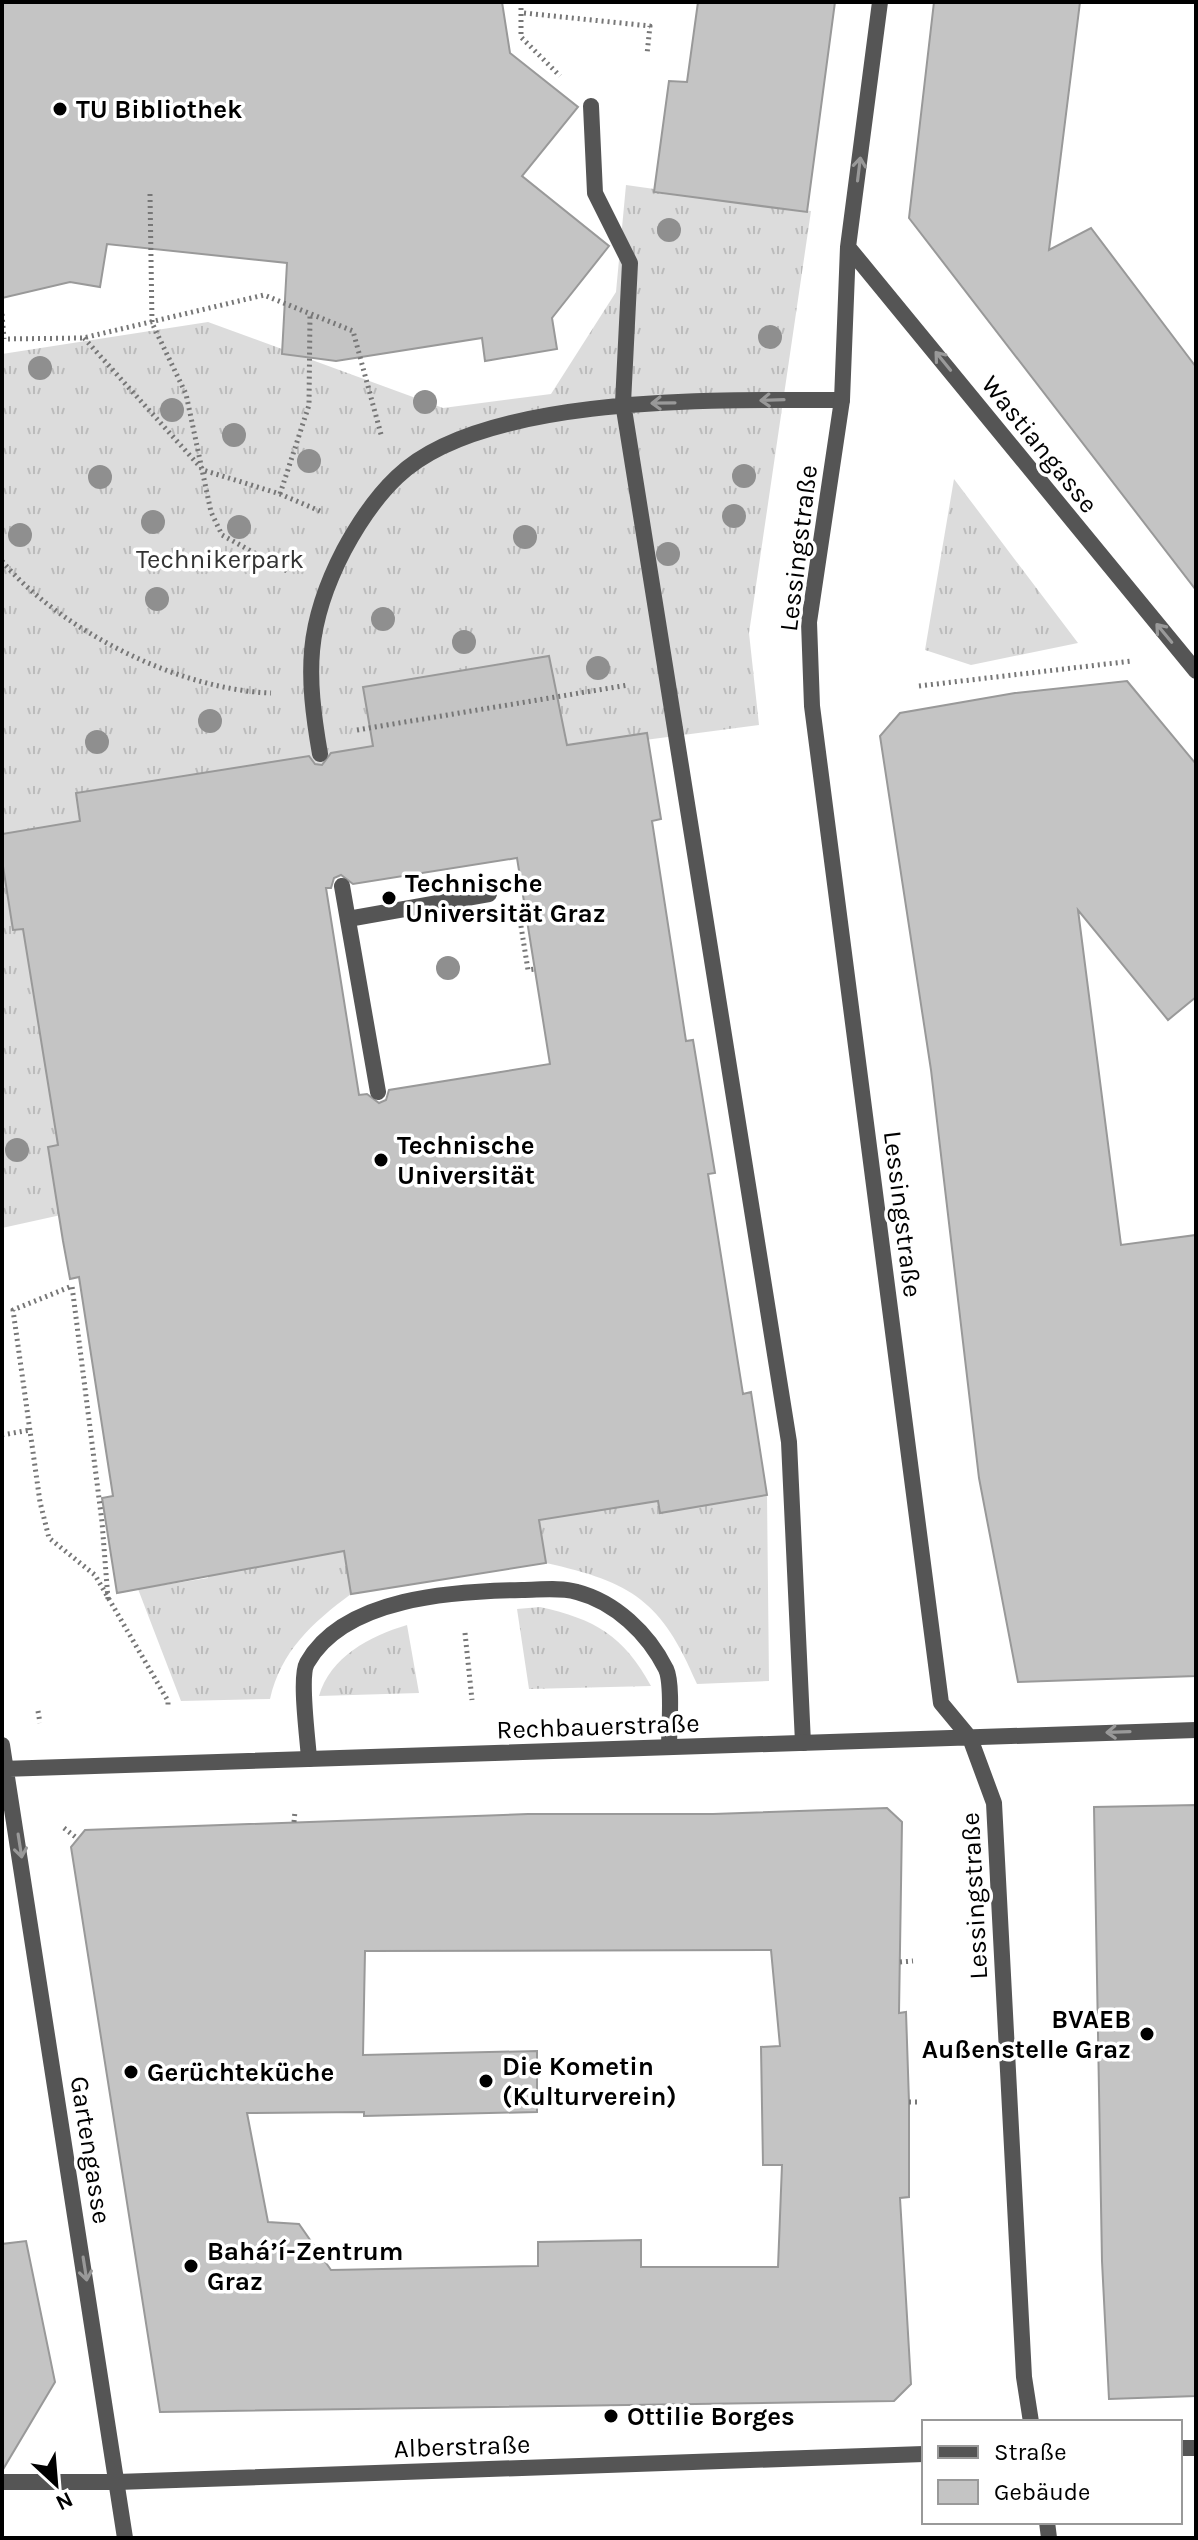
<svg xmlns="http://www.w3.org/2000/svg" width="1198" height="2540" font-family="Karla,sans-serif">
  <defs>
    <pattern id="grass-tufts" width="24" height="20" patternUnits="userSpaceOnUse" patternTransform="scale(2)"><rect width="24" height="20" fill="#dcdcdc"/><path d="M3 7l-1-3M5 7V3M7 7l1-3M15 17l-1-3M17 17v-4M19 17l1-3" fill="none" stroke="#bbb"/></pattern>
  </defs>
  <rect width="100%" height="100%" fill="#fff"/>
  <path fill="url(#grass-tufts)" d="M 626,185 L 811,211 L 749,633 L 759,725 L 569,750 L 563,727 L 101,798 L 79,1211 L 2,1228 L 2,354 L 208,322 L 443,408 L 551,394 L 616,292 Z
    M 954,479 L 1078,643 L 971,665 L 925,650 Z
    M 767,1495 L 769,1681 L 697,1684 C 662,1601 632,1582 546,1563 L 539,1520 L 658,1501 L 661,1513 Z
    M 344,1551 L 351,1594 C 312,1623 281,1651 270,1699 L 181,1701 L 138,1589 L 208,1578 L 208,1573 Z
    M 540,1607 C 595,1619 624,1636 651,1686 L 529,1689 L 517,1609 Z
    M 407,1625 L 419,1693 L 319,1696 C 330,1657 370,1636 407,1625 Z"/>
  <path fill="#c4c4c4" stroke="#999" stroke-width="2" fill-rule="evenodd" d="M 2,2 L 502,2 L 510,53 L 578,107 L 522,176 L 609,246 L 552,318 L 557,349 L 485,361 L 482,338 L 336,361 L 282,354 L 287,263 L 107,244 L 100,287 L 70,282 L 2,298 Z
    M 698,2 L 835,2 L 807,212 L 654,192 L 669,81 L 687,82 Z
    M 934,2 L 1080,2 L 1049,250 L 1091,228 L 1196,367 L 1196,590 L 909,218 Z
    M 549,656 L 567,745 L 647,733 L 661,819 L 652,821 L 686,1041 L 693,1040 L 715,1173 L 708,1174 L 743,1394 L 751,1392 L 767,1495 L 660,1513 L 658,1501 L 539,1520 L 546,1563 L 351,1594 L 344,1551 L 117,1593 L 102,1498 L 113,1496 L 79,1277 L 70,1279 L 63,1241 L 48,1147 L 58,1145 L 23,929 L 13,930 L 2,860 L 2,834 L 80,821 L 76,793 L 309,756 L 315,764 L 322,765 L 331,753 L 373,746 L 363,687 ZM 517,858 L 550,1064 L 389,1090 L 386,1100 L 379,1103 L 367,1094 L 359,1095 L 326,888 L 331,888 L 334,878 L 341,875 L 353,884 Z
    M 1127,681 L 1196,764 L 1196,997 L 1168,1020 L 1078,910 L 1121,1245 L 1196,1235 L 1196,1676 L 1018,1682 L 979,1478 L 931,1070 L 880,736 L 900,713 L 1015,693 Z
    M 1196,1805 L 1196,2396 L 1109,2399 L 1102,2261 L 1094,1807 Z
    M 887,1808 L 902,1822 L 899,2013 L 906,2012 L 909,2102 L 909,2197 L 900,2198 L 911,2384 L 894,2401 L 160,2412 L 71,1847 L 85,1830 L 528,1814 L 713,1814 ZM 771,1950 L 780,2046 L 761,2047 L 763,2165 L 782,2165 L 778,2267 L 641,2267 L 641,2240 L 538,2242 L 538,2266 L 331,2270 L 299,2224 L 268,2222 L 247,2113 L 364,2112 L 364,2116 L 537,2112 L 537,2051 L 363,2055 L 365,1951 Z
    M 26,2241 L 55,2382 L 2,2471 L 2,2244 Z"/>
  <g fill="none" stroke-linecap="round" stroke-linejoin="round">
    <path stroke="#777" stroke-width="5" stroke-dasharray="2 4" stroke-linecap="butt" d="M 521,2 L 521,37 L 560,76
      M 524,13 L 650,26 L 647,54
      M 150,194 L 152,323 L 186,394 L 211,512 L 222,535 L 287,571
      M 2,314 L 4,339
      M 84,338 L 203,470 L 280,494 L 320,511
      M 2,339 L 83,338 L 264,295 L 353,331 L 382,438
      M 280,494 L 309,405 L 310,313
      M 2,561 C 61,631 180,690 271,693
      M 919,686 L 1132,661
      M 357,730 L 628,685
      M 520,920 L 528,970 L 535,969
      M 2,1435 L 30,1430
      M 108,1599 L 102,1522 L 72,1286 L 13,1310 L 40,1502 L 49,1538 L 95,1575 L 168,1701 L 168,1708
      M 465,1633 L 472,1700
      M 38,1711 L 40,1723
      M 294,1822 L 295,1811
      M 64,1828 L 78,1839
      M 900,1962 L 913,1961
      M 909,2102 L 919,2102"/>
    <path stroke="#555" stroke-width="16" d="M 591,106 L 595,193 L 630,263 L 623,403 L 789,1442 L 803,1743
      M 320,754 C 306,673 305,625 344,550 C 358,524 376,497 397,477 C 483,393 727,400 842,400
      M 342,886 L 378,1092
      M 348,919 L 489,894
      M 309,1759 C 308,1740 299,1677 307,1663 C 344,1597 455,1591 522,1590 C 539,1590 560,1587 577,1592 C 615,1602 648,1633 666,1669 C 673,1684 669,1729 669,1747"/>
    <path stroke="#555" stroke-width="16" d="M 880,2 L 848,247 L 842,400 L 809,622 L 812,706 L 941,1703 L 970,1738 L 994,1803 L 1024,2377 L 1031,2422
      M 848,247 L 1196,671
      M 2,1745 L 125,2538
      M 2,1769 L 1196,1730
      M 1180,2448 L 1196,2448
      M 2,2482 L 117,2482 L 924,2454
      M 1047,2522 L 1049,2538"/>
  </g>
  <g fill="#8f8f8f">
    <circle cx="669" cy="230" r="12"/>
    <circle cx="770" cy="337" r="12"/>
    <circle cx="40" cy="368" r="12"/>
    <circle cx="425" cy="402" r="12"/>
    <circle cx="172" cy="410" r="12"/>
    <circle cx="234" cy="435" r="12"/>
    <circle cx="309" cy="461" r="12"/>
    <circle cx="744" cy="476" r="12"/>
    <circle cx="100" cy="477" r="12"/>
    <circle cx="734" cy="516" r="12"/>
    <circle cx="153" cy="522" r="12"/>
    <circle cx="239" cy="527" r="12"/>
    <circle cx="20" cy="535" r="12"/>
    <circle cx="525" cy="537" r="12"/>
    <circle cx="668" cy="554" r="12"/>
    <circle cx="157" cy="599" r="12"/>
    <circle cx="383" cy="619" r="12"/>
    <circle cx="464" cy="642" r="12"/>
    <circle cx="598" cy="668" r="12"/>
    <circle cx="210" cy="721" r="12"/>
    <circle cx="97" cy="742" r="12"/>
    <circle cx="448" cy="968" r="12"/>
    <circle cx="17" cy="1150" r="12"/>
  </g>
  <defs><path id="oneway-shaft" d="M-6 0H5M1.5-3L5.5 0L1.5 3" fill="none" stroke-width="1.6" stroke-linecap="round" stroke-linejoin="round" transform="scale(2)"/></defs>
  <g stroke="#999">
    <use href="#oneway-shaft" transform="translate(859 169) rotate(-83)"/>
    <use href="#oneway-shaft" transform="translate(943 361) rotate(-129)"/>
    <use href="#oneway-shaft" transform="translate(772 400) rotate(178)"/>
    <use href="#oneway-shaft" transform="translate(663 403) rotate(179)"/>
    <use href="#oneway-shaft" transform="translate(1164 633) rotate(-130)"/>
    <use href="#oneway-shaft" transform="translate(1118 1732) rotate(178)"/>
    <use href="#oneway-shaft" transform="translate(20 1846) rotate(81)"/>
    <use href="#oneway-shaft" transform="translate(85 2269) rotate(81)"/>
  </g>
  <g fill="#000" stroke="#fff" stroke-width="3">
    <circle cx="60" cy="109" r="8"/>
    <circle cx="389" cy="898" r="8"/>
    <circle cx="381" cy="1160" r="8"/>
    <circle cx="1147" cy="2034" r="8"/>
    <circle cx="131" cy="2072" r="8"/>
    <circle cx="486" cy="2081" r="8"/>
    <circle cx="191" cy="2266" r="8"/>
    <circle cx="611" cy="2416" r="8"/>
  </g>
  <g text-anchor="middle" stroke-width="7" stroke-linejoin="round" paint-order="stroke">
    <g font-size="26" font-weight="bold" fill="#000" stroke="#fff" text-anchor="start">
      <text x="76" y="118">TU Bibliothek</text>
      <text x="405" y="892">Technische<tspan x="405" dy="30">Universität Graz</tspan></text>
      <text x="397" y="1154">Technische<tspan x="397" dy="30">Universität</tspan></text>
      <text x="1131" y="2028" text-anchor="end">BVAEB<tspan x="1131" dy="30">Außenstelle Graz</tspan></text>
      <text x="502" y="2075">Die Kometin<tspan x="502" dy="30">(Kulturverein)</tspan></text>
      <text x="147" y="2081">Gerüchteküche</text>
      <text x="207" y="2260">Bahá’í-Zentrum<tspan x="207" dy="30">Graz</tspan></text>
      <text x="627" y="2425">Ottilie Borges</text>
    </g>
    <g font-size="26" fill="#000" stroke="#fff">
      <text transform="translate(1040 444) rotate(51)" y="9">Wastiangasse</text>
      <text transform="translate(798 548) rotate(-83)" y="9">Lessingstraße</text>
      <text transform="translate(903 1214) rotate(83)" y="9">Lessingstraße</text>
      <text transform="translate(598 1726) rotate(-2)" y="9">Rechbauerstraße</text>
      <text transform="translate(974 1896) rotate(-93)" y="9">Lessingstraße</text>
      <text transform="translate(91 2150) rotate(81)" y="9">Gartengasse</text>
      <text transform="translate(462 2446) rotate(-2)" y="9">Alberstraße</text>
    </g>
    <g font-size="26" fill="#333" stroke="#fff">
      <text x="220" y="568">Technikerpark</text>
    </g>
  </g>
  <rect width="1198" height="2540" fill="none" stroke="#000000" stroke-width="8"/>
  <rect x="922" y="2420" width="260" height="104" fill="#ffffff" stroke="#999999" stroke-width="2"/>
  <rect x="938" y="2446" width="40" height="12" fill="#555555" stroke="#999999" stroke-width="2"/>
  <text x="994" y="2460" font-size="24" fill="#000000">Straße</text>
  <rect x="938" y="2480" width="40" height="24" fill="#c4c4c4" stroke="#999999" stroke-width="2"/>
  <text x="994" y="2500" font-size="24" fill="#000000">Gebäude</text>
  <g transform="translate(56 2484) rotate(154)" stroke="#ffffff" stroke-width="6" paint-order="stroke">
  <path d="M0-6L14 30L0 20L-14 30Z" fill="#000000"/>
  <text y="-12" font-size="22" font-weight="bold" text-anchor="middle" fill="#000000">N</text>
  </g>
</svg>
